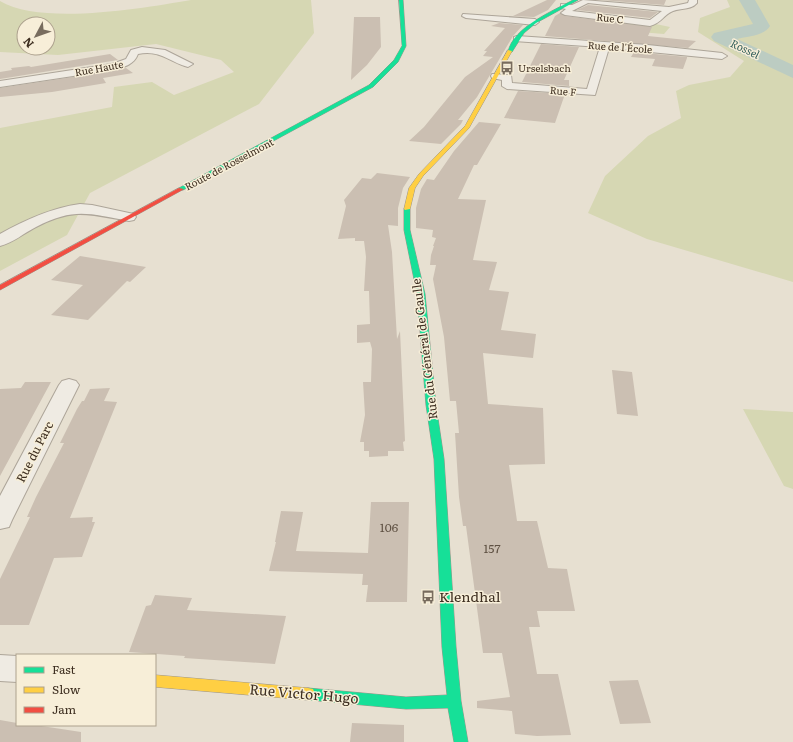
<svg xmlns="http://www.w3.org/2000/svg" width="793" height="742" font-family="Literata,serif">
  <rect width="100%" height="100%" fill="#e7e0d1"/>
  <path fill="#d6d7b3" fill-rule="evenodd" d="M 191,0 L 311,0 L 314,33 L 259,104 L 90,193 L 67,235 L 0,271 L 0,128 L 112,107 L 114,87 L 152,82 L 174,95 L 234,72 L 221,60 L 156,44 L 58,55 L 0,52 L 0,1 C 41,26 144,8 191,0 ZM 24,24 L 48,24 L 48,48 L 24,48 Z
    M 727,0 L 793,0 L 793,282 L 647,239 L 588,213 L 605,176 L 648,136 L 681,118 L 676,91 L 689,85 L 730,77 L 744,61 L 698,32 L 700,18 L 730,7 Z
    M 622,21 L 651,23 L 670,27 L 664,34 L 603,29 L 607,24 Z
    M 743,409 L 793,412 L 793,489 L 784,486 Z"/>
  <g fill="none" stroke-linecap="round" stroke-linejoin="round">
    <path fill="#bcccc2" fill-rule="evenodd" d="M 739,0 L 755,0 L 770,26 C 764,36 748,36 737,39 L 793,65 L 793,78 L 714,41 L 711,37 L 714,33 L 753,24 Z"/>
  </g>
  <path fill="#cbbfb2" d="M 547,0 L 556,0 L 548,10 L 534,17 L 513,16 Z
    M 601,0 L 666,0 L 664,5 Z
    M 588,5 L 658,12 L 650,18 L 577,10 Z
    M 560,13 L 565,16 L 652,27 L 648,36 L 696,41 L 688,48 L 545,36 L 555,16 Z
    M 354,17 L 380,17 L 381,47 L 367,65 L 351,80 Z
    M 499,23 L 523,25 L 513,36 L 477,97 L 458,120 L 463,120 L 461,124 L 441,144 L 409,141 L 424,127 L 465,77 L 493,57 L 483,56 L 487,51 L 484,51 L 504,29 L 505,28 L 491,26 Z
    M 541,44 L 579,47 L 564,80 L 569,80 L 569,86 L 522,82 Z
    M 634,52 L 687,57 L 687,58 L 683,69 L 652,66 L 655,59 L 631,57 Z
    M 110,54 L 118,60 L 0,79 L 0,72 L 12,70 L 11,68 L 29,66 L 31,67 Z
    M 126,68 L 133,73 L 103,78 L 106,83 L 52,92 L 0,97 L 0,88 L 113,71 Z
    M 518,91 L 565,94 L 555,123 L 504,118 Z
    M 479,122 L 501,124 L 477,165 L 474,165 L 458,199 L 486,200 L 473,260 L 497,262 L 489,290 L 509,292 L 501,330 L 536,334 L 533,358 L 483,353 L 488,404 L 543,408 L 545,464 L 509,465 L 517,521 L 537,521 L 548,568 L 567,569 L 575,611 L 537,611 L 540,627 L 529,627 L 537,674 L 558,674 L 571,735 L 537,736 L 515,734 L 512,711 L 477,708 L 477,701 L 510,697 L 502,653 L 483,653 L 466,526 L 463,526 L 459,497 L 455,433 L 459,433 L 456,401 L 450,401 L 444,337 L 433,279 L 436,265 L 430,265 L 431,255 L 434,246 L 433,246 L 436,238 L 432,237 L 433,230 L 416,228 L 416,208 L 421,189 L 427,179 L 434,180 L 454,151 Z
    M 377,173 L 410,177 L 403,188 L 398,208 L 398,226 L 388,225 L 392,252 L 397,339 L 400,331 L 405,441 L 403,442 L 404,451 L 388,451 L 388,456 L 369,457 L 369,451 L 364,451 L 364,442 L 360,442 L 365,415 L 363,382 L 371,382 L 372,349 L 370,342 L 357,343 L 357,325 L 370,324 L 369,291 L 364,291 L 366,257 L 364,241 L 355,241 L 355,238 L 338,239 L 346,206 L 344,200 L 362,178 L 371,179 Z
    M 80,256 L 146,267 L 130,282 L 127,281 L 88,320 L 51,315 L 83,285 L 51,280 Z
    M 612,370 L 632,372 L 638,416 L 617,414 Z
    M 25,382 L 51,382 L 0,476 L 0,389 L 21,388 Z
    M 110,388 L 104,401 L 117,402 L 70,518 L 93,517 L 92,522 L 95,522 L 82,557 L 54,558 L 29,625 L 0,625 L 0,579 L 30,517 L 27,517 L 36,497 L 64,443 L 60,443 L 77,409 L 82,401 L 84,401 L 90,389 Z
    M 371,502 L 409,502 L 407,602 L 366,602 L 368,585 L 362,585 L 363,574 L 269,571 L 276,542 L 275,542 L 281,511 L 303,512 L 296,551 L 368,553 Z
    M 155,595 L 192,598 L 187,610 L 286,616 L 275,664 L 184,658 L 185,656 L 129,652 L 146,606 L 151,605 Z
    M 638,680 L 651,723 L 620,724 L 609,681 Z
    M 0,720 L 17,723 L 17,725 L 35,725 L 81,732 L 81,742 L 0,742 Z
    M 352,723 L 404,725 L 404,742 L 350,742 Z"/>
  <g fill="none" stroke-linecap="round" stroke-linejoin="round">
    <g stroke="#ada599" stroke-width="2">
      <path id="street" d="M 583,0 L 669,7 L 688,3 L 689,0 L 697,0 L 697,3 C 691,10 681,8 673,11 C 664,14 662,23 650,26 L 565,15 L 561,13 L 566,9 L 561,8 L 561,4 L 572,5 ZM 588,3 L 662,11 L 650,20 L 572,11 Z
        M 463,14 L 535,19 L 539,22 L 535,25 L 466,18 L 462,16 Z
        M 517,36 L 648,45 L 722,53 L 727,56 L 722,59 L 609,48 L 595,95 L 507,89 L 502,86 L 502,80 L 492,78 L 491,76 L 492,74 L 511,75 L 512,83 L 587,89 L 600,47 L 514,41 L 514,37 Z
        M 142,47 L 165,50 L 193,64 L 188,67 C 170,62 159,49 138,54 C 134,65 124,67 113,70 L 0,87 L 0,81 L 112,64 L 126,59 L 131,50 Z
        M 80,204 L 92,205 L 129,213 L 134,214 L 136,217 L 134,220 L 129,221 C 89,214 75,207 36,227 C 24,233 13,243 0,246 L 0,234 C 25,220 51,208 80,204 Z
        M 69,379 L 76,381 L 79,385 L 12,520 L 9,527 L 0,529 L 0,496 L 59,385 L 62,381 Z
        M 0,655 L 17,656 L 17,682 L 0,681 Z"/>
    </g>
    <g stroke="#9c958a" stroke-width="1">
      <path id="fast" d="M 399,0 L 403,0 L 406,46 L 398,62 L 373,87 L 183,190 L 179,190 L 179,188 L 369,85 L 394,60 L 402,46 Z
        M 573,0 L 578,0 L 536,23 L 524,33 L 512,52 L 508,52 C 513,27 553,11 573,0 Z
        M 407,207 L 410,209 L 410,230 L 425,294 L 436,405 L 444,459 L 456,647 L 461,701 L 468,742 L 454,742 L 448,708 L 406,709 L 308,700 L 303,699 L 301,694 L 303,689 L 308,688 L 406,697 L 447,695 L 442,647 L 434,459 L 426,405 L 417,294 L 404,230 L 404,209 Z"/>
    </g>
    <g stroke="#9c958a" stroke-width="1">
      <path id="slow" d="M 508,50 L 512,51 L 469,128 L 423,176 L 415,188 L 410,209 L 405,210 L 404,209 L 409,188 L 419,174 L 465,126 Z
        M 155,675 L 308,688 L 313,689 L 315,694 L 313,699 L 308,700 L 155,687 Z"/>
    </g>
    <g stroke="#9c958a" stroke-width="1">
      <path id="jam" d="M 179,188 L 184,189 L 0,290 L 0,285 Z"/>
    </g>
    <use href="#street" fill="#efebe3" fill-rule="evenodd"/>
    <use href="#fast" fill="#16e098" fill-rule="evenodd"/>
    <use href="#slow" fill="#ffcf43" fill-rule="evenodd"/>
    <use href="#jam" fill="#f24e42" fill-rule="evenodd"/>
  </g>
  <defs>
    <g id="bus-bare" transform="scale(1.08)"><path d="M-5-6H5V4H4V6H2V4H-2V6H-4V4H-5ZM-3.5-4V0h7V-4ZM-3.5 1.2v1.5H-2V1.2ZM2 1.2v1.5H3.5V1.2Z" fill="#786c5e" stroke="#f7eed8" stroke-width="2.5" paint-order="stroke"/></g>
  </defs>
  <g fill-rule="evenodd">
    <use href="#bus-bare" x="507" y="68"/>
    <use href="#bus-bare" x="428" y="597"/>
  </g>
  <g text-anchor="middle" stroke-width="3" stroke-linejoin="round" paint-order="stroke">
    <g font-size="10" fill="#3d2e20" stroke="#f7eed8">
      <text transform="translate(610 18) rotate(6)" y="4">Rue C</text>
      <text transform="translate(620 47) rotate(4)" y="4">Rue de l'École</text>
      <text transform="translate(99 68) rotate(-10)" y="4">Rue Haute</text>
      <text transform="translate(563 91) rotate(5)" y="4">Rue F</text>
      <text transform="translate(229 164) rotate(-28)" y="4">Route de Rosselmont</text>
    </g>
    <g font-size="10" fill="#3d2e20" stroke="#f7eed8" text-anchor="start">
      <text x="518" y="72">Urselsbach</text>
    </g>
    <g font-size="11" font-style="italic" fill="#2f5d5a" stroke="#f7eed8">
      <text transform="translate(745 49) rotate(25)" y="4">Rossel</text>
    </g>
    <g font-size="12" fill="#3d2e20" stroke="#f7eed8">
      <text transform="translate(425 349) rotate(-97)" y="4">Rue du Général de Gaulle</text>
      <text transform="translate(35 452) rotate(-63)" y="4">Rue du Parc</text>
    </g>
    <g font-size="12" fill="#605244">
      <text x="389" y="532">106</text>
      <text x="492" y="553">157</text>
    </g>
    <g font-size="14" fill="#3d2e20" stroke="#f7eed8" text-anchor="start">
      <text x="439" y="602">Klendhal</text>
    </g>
    <g font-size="14" fill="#3d2e20" stroke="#f7eed8">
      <text transform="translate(304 694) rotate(5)" y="5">Rue Victor Hugo</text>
    </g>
  </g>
  <rect x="16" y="654" width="140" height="72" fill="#f7eed8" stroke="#ada18e"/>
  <rect x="24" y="667" width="20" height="6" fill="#16e098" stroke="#ada18e"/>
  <text x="52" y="674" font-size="12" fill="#3d2e20">Fast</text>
  <rect x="24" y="687" width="20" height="6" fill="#ffcf43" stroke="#ada18e"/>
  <text x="52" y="694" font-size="12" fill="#3d2e20">Slow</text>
  <rect x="24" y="707" width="20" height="6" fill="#f24e42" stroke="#ada18e"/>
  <text x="52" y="714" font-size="12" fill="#3d2e20">Jam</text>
  <g transform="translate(36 36) rotate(229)"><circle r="19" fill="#f7eed8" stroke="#ada18e"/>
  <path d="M0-3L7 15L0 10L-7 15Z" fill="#786c5e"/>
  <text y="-6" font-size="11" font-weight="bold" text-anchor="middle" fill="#3d2e20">N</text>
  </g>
</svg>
